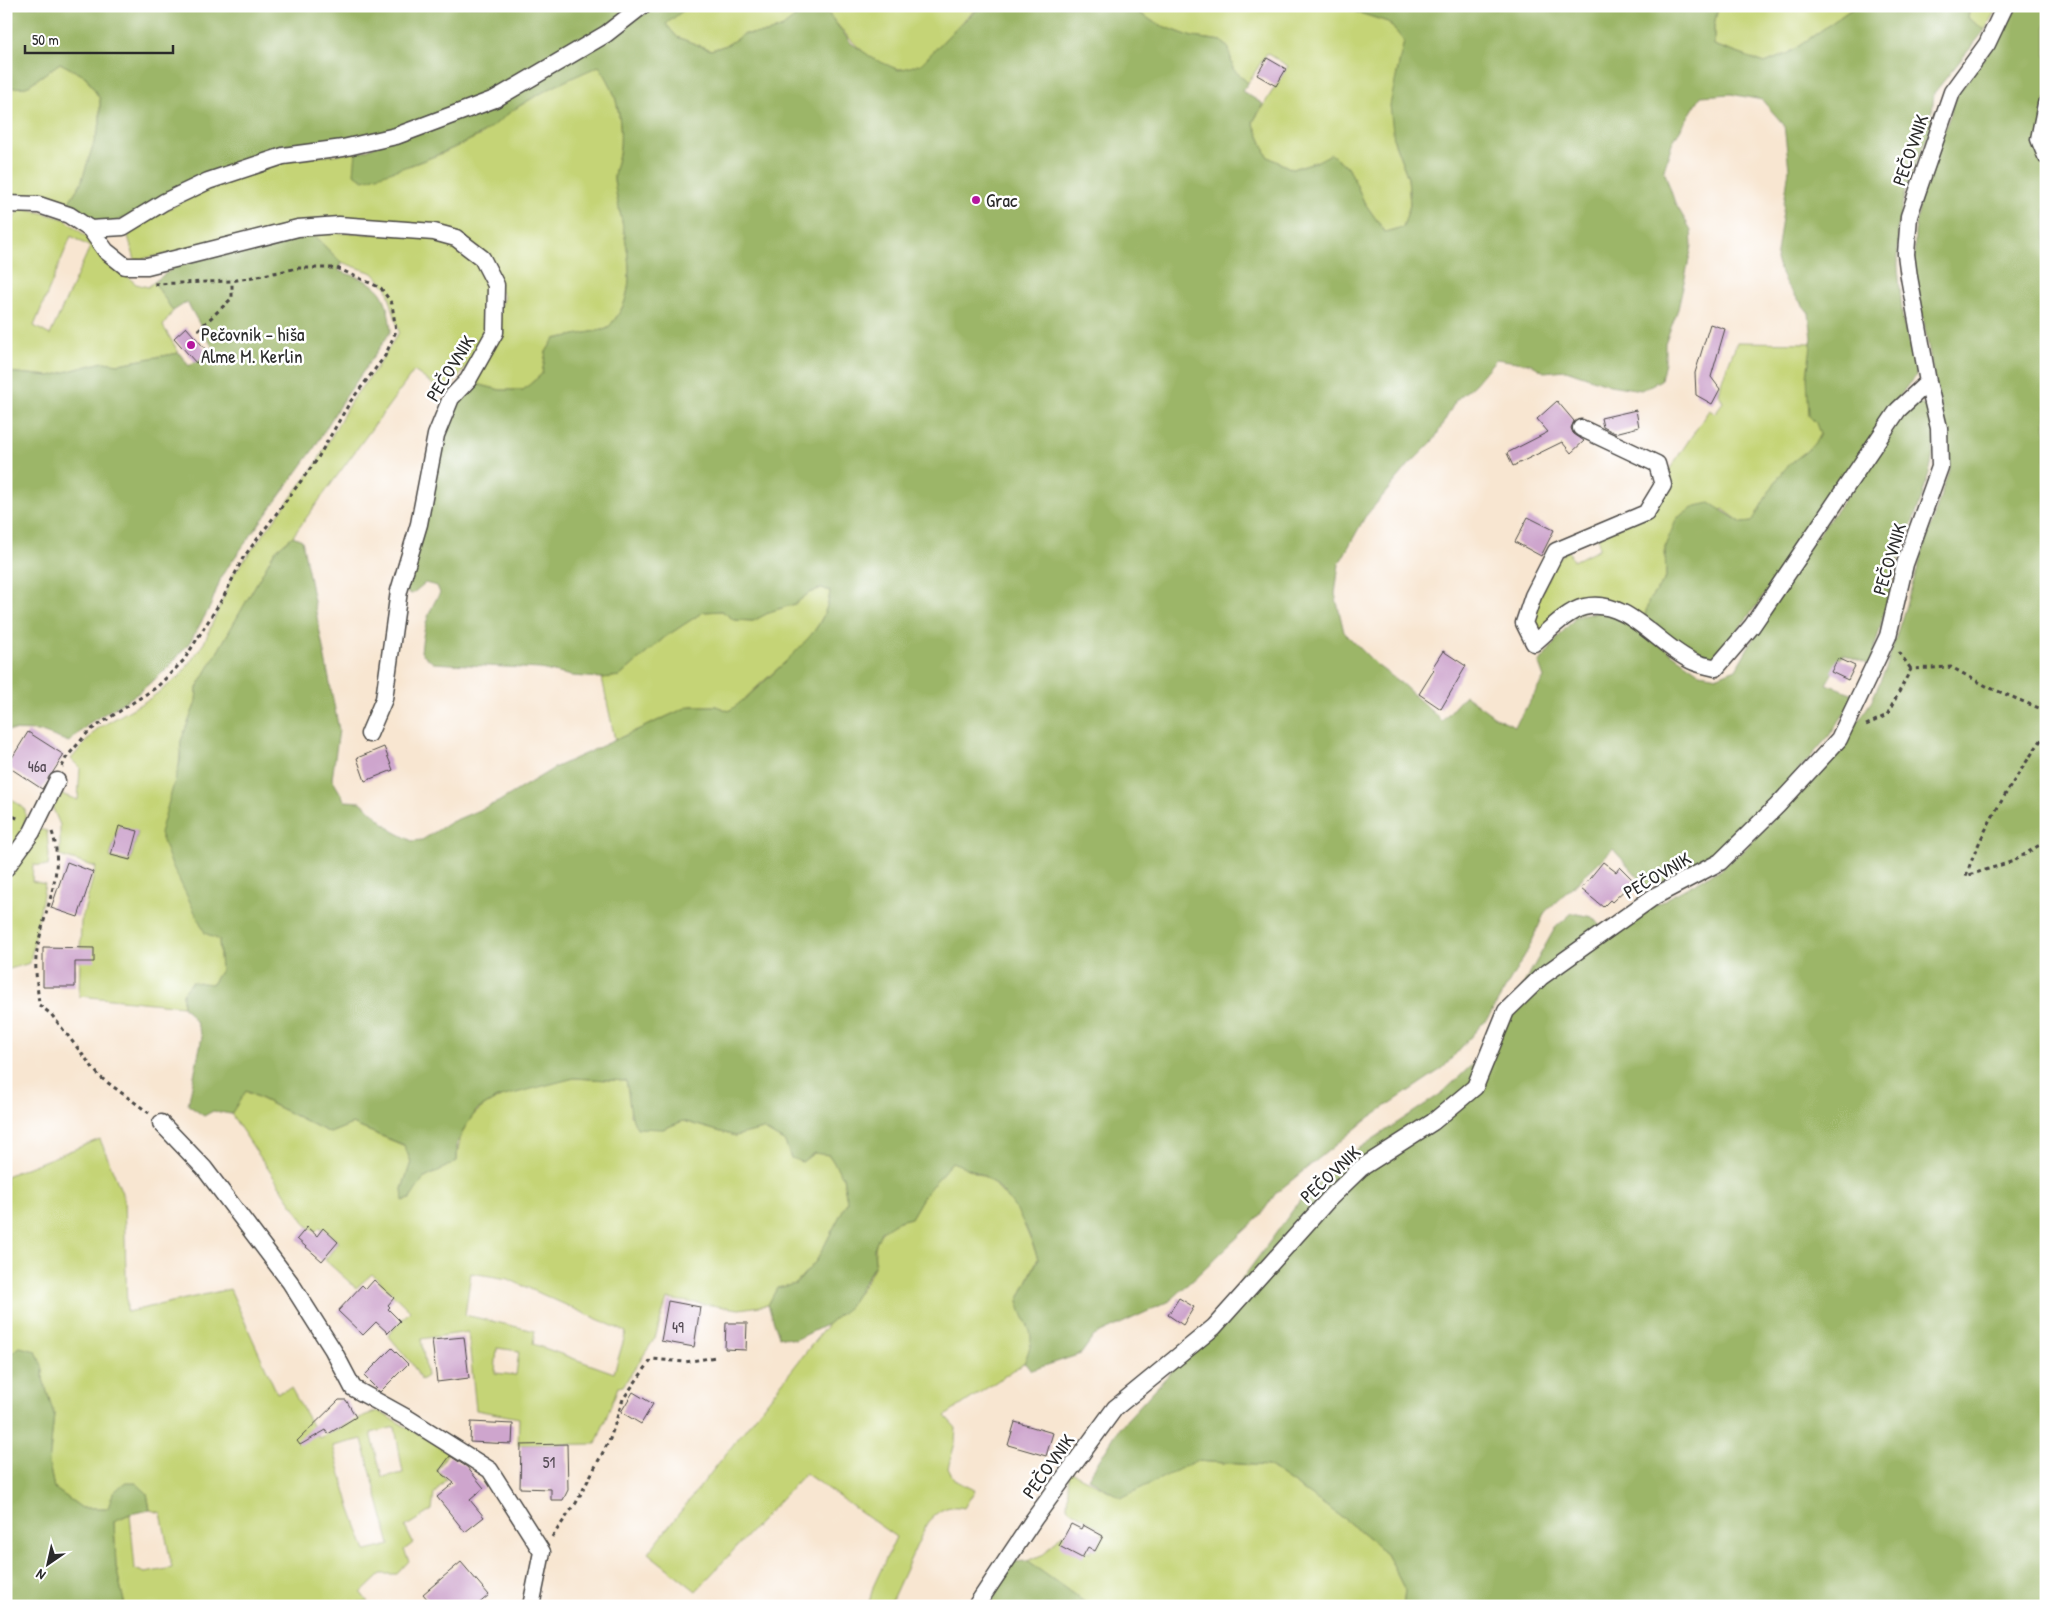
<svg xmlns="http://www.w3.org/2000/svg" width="2052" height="1612" font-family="'Patrick Hand',sans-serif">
  <rect width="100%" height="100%" fill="#fff"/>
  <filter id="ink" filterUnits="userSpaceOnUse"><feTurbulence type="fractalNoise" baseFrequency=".02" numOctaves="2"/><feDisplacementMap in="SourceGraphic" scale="10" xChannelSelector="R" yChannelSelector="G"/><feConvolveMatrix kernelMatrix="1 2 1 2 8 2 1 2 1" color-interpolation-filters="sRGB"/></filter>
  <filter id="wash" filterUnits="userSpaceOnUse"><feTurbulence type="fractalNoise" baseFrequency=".0096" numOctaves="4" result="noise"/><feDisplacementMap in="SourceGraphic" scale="20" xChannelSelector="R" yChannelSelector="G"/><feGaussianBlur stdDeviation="1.12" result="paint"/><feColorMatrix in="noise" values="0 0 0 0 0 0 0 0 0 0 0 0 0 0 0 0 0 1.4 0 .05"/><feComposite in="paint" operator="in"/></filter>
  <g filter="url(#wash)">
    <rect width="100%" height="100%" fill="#f8e6d1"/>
    <path fill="#c5d476" stroke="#788050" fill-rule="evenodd" d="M 689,6 L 982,6 C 964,16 949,36 934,51 C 930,55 926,62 921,64 C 884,84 848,38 828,13 L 803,11 L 783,27 L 768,33 L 744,34 L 727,45 L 711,50 L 677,37 L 665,23 Z
      M 1128,6 L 1338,6 L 1388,22 L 1404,41 L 1397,73 L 1394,141 L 1408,178 L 1410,205 L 1403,227 L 1385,232 L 1364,202 L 1349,168 L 1318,161 L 1292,169 L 1268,157 L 1253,122 L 1288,66 L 1267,53 L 1248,83 L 1233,69 L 1229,49 L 1222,41 L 1192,37 L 1157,24 Z
      M 1718,6 L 1867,6 L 1853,8 L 1789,53 L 1765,63 L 1714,45 L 1714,26 Z
      M 1970,6 L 1998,6 L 1985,30 L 1968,18 Z
      M 60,63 L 86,77 L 100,99 L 100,124 L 81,183 L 65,208 L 6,198 L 6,88 L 26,87 Z
      M 599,65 C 617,91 622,117 620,148 C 619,158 614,169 614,179 C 618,217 641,274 621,310 C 617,317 612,323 607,329 L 554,339 L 546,352 L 542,374 L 523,390 L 500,390 L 465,381 L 504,297 L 465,236 L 334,220 L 203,248 L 135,260 L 128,236 L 136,227 L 219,181 L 292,160 L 356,152 L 409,166 L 443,153 L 481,135 L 513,110 L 546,90 Z
      M 20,207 L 65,219 L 128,271 L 129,278 L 136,284 L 148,287 L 154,282 L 173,311 L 163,326 L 179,353 L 119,364 L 103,362 L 50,376 L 6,372 L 6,232 ZM 71,236 L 90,247 L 50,335 L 34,326 Z
      M 310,232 L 436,236 C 460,246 472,253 484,276 C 488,282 494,290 495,296 C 496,335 468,366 445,393 L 414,371 L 293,536 L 275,551 L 197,688 L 196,702 L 181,741 L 171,863 L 219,940 L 221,970 L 212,984 L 183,993 L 183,1006 L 79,996 L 81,922 L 96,867 L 60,856 L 60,825 L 51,804 L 58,793 L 78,800 L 80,768 L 71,759 L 97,729 L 151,698 L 180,676 L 204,643 L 233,575 L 316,464 L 351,401 L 375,370 L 399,332 L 387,288 L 373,273 L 341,262 ZM 119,826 L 138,832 L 130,862 L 110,857 Z
      M 1737,342 L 1812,343 L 1807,376 L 1820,434 C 1813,451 1797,456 1785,469 C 1772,485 1762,504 1753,522 L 1742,523 L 1723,509 L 1665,546 L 1666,578 L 1649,600 L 1644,619 L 1603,601 L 1545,633 L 1534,631 L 1532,615 L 1554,564 L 1568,549 L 1573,561 L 1599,549 L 1598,536 L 1664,496 L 1669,470 L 1709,410 L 1715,413 L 1723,402 L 1719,394 L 1722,380 Z
      M 822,588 L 830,591 C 826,640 771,669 741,703 L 729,711 L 716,706 L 690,706 L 615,740 L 602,678 L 620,676 L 665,637 L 703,612 L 722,611 L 734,620 L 753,621 L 772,611 L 795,604 L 809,593 Z
      M 6,794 L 25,810 C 27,830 17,845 6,861 Z
      M 39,829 L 47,831 L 49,855 L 48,866 L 33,865 L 32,881 L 45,884 L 30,963 L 6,970 L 6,877 L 21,861 Z
      M 574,1078 L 626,1081 L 631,1102 L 630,1116 L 663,1129 L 683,1121 L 735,1136 L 763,1129 L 785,1142 L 791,1158 L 802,1162 L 814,1153 L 829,1155 L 843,1177 L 847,1202 L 817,1260 L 796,1284 L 777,1288 L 768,1305 L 739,1309 L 667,1299 L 655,1338 L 623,1386 L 618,1387 L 596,1444 L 518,1445 L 519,1418 L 476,1410 L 468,1332 L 421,1339 L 427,1376 L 421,1380 L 412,1364 L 388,1335 L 410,1311 L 372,1274 L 356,1288 L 325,1260 L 339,1242 L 320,1227 L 316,1231 L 306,1225 L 231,1114 L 245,1091 L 330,1133 L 352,1124 L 405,1146 L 411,1162 L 402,1189 L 404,1201 L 423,1179 L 457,1161 C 459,1093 522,1091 574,1078 ZM 471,1273 L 508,1279 L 626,1332 L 614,1373 L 533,1344 L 535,1331 L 465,1315 ZM 497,1348 L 519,1351 L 516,1375 L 495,1373 Z
      M 100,1139 L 124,1198 L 127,1312 L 230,1289 L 277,1393 L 291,1388 L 319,1438 L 366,1415 L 378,1411 L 449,1451 L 437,1470 L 446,1479 L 434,1494 L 432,1510 L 405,1527 L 413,1543 L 404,1550 L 409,1561 L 397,1574 L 381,1574 L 361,1593 L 368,1602 L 307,1603 L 306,1606 L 125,1606 L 116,1567 L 114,1521 L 130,1514 L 135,1569 L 145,1573 L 172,1568 L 161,1513 L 150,1510 L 147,1493 L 108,1508 L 82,1508 L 54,1488 L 49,1464 L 54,1414 L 43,1379 L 43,1369 L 6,1356 L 6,1176 ZM 395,1427 L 403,1473 L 382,1477 L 371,1433 ZM 362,1439 L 390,1545 L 366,1551 L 350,1507 L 333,1446 Z
      M 952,1161 L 989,1179 L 1018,1210 L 1038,1258 L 1018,1301 L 1030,1327 L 1032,1344 L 1024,1363 L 945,1416 L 956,1428 L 955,1443 L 948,1468 L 954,1480 L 975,1490 L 964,1508 C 948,1504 938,1510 927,1523 L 889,1606 L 871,1606 L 869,1603 L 873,1587 L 896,1537 L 805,1473 L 696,1591 L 648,1553 L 828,1324 C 848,1308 863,1290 874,1267 C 876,1262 874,1256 875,1251 C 876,1230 893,1222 911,1218 L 925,1194 Z
      M 1196,1461 L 1268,1466 L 1342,1517 L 1386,1553 L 1405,1590 L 1403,1606 L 1090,1606 L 1027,1561 L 1044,1554 L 1062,1534 L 1090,1552 L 1103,1531 L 1067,1507 L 1069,1471 L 1121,1497 Z"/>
    <path fill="#9cb667" stroke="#647049" d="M 6,6 L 634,6 L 609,26 L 491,96 L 388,135 L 330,146 L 141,210 L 109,225 L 81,217 L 65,208 L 81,183 L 100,124 L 100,99 L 86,77 L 60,63 L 26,87 L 6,88 Z
      M 654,6 L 689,6 L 666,24 L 677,37 L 711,50 L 727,45 L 744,34 L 768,33 L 783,27 L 803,11 L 816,9 L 828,13 L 851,43 L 874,59 L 899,70 L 921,64 L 959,25 L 982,6 L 1128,6 L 1157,24 L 1192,37 L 1222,41 L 1229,49 L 1233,69 L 1248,83 L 1242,91 L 1263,104 L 1253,122 L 1268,157 L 1292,169 L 1318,161 L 1331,154 L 1349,168 L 1364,202 L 1385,232 L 1403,227 L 1410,205 L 1408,178 L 1394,141 L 1390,105 L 1404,41 L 1388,22 L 1338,6 L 1718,6 L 1714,26 L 1714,45 L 1765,63 L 1789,53 L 1853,8 L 1970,6 L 1968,18 L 1985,30 L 1934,93 L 1930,131 L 1905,191 L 1898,225 L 1898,267 L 1903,322 L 1916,366 L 1916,376 C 1895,397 1883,427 1866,452 C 1816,522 1768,593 1714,661 L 1696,659 L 1644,619 L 1649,600 L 1666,578 L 1665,546 L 1677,518 L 1696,506 L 1710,503 L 1742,523 L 1752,522 C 1762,504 1772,485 1785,469 C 1796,456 1813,451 1820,434 L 1816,423 L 1809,416 L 1807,376 L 1812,338 L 1809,313 L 1785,283 L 1776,260 L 1789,169 L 1784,125 L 1762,100 L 1731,94 L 1701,96 L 1672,143 L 1664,170 L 1675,203 L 1691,230 L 1692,246 L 1678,309 L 1665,343 L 1665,362 L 1661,380 L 1641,390 L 1610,385 L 1566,370 L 1544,372 L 1531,364 L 1496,359 L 1475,384 L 1456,400 L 1434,440 L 1408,466 L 1365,517 L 1339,564 L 1335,594 L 1344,632 L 1378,666 L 1402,684 L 1442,721 L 1465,695 L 1495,717 L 1515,726 L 1544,678 L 1539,664 L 1560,635 L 1576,617 L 1602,611 L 1625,620 L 1700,673 L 1718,676 L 1736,669 L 1794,566 L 1882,450 L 1903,411 L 1918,402 L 1929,409 L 1935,439 L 1931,466 L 1921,500 L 1899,558 L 1870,665 L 1843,654 L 1826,684 L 1857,695 L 1829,736 L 1761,813 L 1718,855 L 1648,888 L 1613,849 L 1545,912 L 1529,948 L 1490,1015 L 1443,1068 L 1370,1117 L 1276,1193 L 1260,1216 L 1170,1301 L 1094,1336 L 1081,1354 L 1032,1370 L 1024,1363 C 1039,1328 1026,1332 1018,1301 L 1038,1259 C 1028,1228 1015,1201 990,1180 C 980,1172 964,1167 952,1162 L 925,1194 L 911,1218 L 898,1221 L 881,1232 L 874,1249 L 875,1264 L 849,1307 L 828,1324 L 795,1340 L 779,1336 L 768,1305 L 777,1288 L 796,1284 L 817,1260 L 847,1202 L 843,1177 L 829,1155 L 814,1153 L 802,1162 L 791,1158 L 785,1142 L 763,1129 L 735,1136 L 683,1121 L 663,1129 L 637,1128 C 628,1114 630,1098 626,1081 L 574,1078 L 497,1098 L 477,1110 L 465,1127 L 457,1144 L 457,1161 L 423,1179 L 410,1199 L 403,1201 L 402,1189 L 411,1162 L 404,1145 L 352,1124 L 330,1133 L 246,1091 L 231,1114 L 213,1111 L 204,1116 L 188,1105 L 202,1037 L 196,1022 L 183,1006 L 183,993 L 192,982 L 212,984 L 221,970 L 219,940 L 205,933 L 171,863 L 160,833 L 180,762 L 181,741 L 196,702 L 197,688 L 275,551 L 293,536 L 302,540 L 339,730 L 332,779 L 345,801 L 361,802 L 393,831 L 412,841 L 422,840 L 451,822 L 498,802 L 556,767 L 690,706 L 716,706 L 729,711 C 748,698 808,643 819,624 C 825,613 829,603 830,591 L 822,588 L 809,593 L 795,604 L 772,611 L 753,621 L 734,620 L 722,611 L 703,612 L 665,637 L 620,676 L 602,678 L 572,676 L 540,669 L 433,663 L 421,652 C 423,630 428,611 440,593 L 437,586 L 425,583 L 412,594 L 402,591 L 443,420 L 465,381 L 500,390 L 523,390 L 542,374 L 546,352 L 554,339 L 607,329 C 612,323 617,317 621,310 C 641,274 618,217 614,179 C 614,169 619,158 620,148 C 622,117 617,90 599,66 C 569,79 540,92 513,110 C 502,118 491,129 479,135 C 443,155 404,168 364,180 L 354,174 L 356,152 L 364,151 L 614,35 Z
      M 2018,6 L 2046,6 L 2046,1606 L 1403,1606 L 1405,1590 L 1386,1553 L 1342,1517 L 1268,1466 L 1196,1461 L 1121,1498 L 1088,1478 L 1120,1427 L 1184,1358 L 1301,1199 L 1346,1157 L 1442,1093 L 1474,1063 L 1502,1023 L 1555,928 L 1572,913 L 1592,917 L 1606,932 L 1721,869 L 1745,849 L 1843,744 L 1871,702 L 1886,668 L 1950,466 L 1948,436 L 1935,383 L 1914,269 L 1915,231 L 1921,195 L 1958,93 L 1999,38 Z
      M 310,232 L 341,262 L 339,271 C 378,283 387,289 391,331 L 338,408 L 313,450 L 222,575 L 210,607 L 190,642 L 168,668 L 137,694 L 91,722 L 69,742 L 39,731 L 6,730 L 6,372 L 50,376 L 103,362 L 119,364 L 179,353 L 189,366 L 213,348 L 187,302 L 173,311 L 154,282 L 176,266 Z
      M 20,1347 L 36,1351 L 43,1369 L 43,1379 L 54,1414 L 49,1464 L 54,1488 L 82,1508 L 108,1508 L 113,1493 L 124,1483 L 136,1483 L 147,1493 L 150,1510 L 130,1514 L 114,1521 L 116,1567 L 125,1606 L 6,1606 L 6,1356 Z
      M 1027,1561 L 1090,1606 L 980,1606 L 1011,1562 Z"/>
    <g id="blocks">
      <path fill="#cea5cd" d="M 1267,58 L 1286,69 L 1276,86 L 1257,75 Z
        M 1710,324 L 1725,329 L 1711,377 L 1720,389 L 1712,404 L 1696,395 L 1695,373 Z
        M 186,327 L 208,352 L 196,363 L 174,338 Z
        M 1557,401 L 1574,421 L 1571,428 L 1573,433 L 1584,441 L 1571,453 L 1562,442 L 1513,466 L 1507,453 L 1548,432 L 1537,419 Z
        M 1636,410 L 1639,427 L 1615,433 L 1603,427 L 1601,418 Z
        M 1528,517 L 1554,530 L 1541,556 L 1515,542 Z
        M 1443,651 L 1466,666 L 1441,709 L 1419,694 L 1434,670 L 1432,668 Z
        M 1838,658 L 1855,666 L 1848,680 L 1831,672 Z
        M 28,732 L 64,755 L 42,789 L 7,766 Z
        M 384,747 L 393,770 L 365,781 L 357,758 Z
        M 119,826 L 138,831 L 130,860 L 111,855 Z
        M 67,862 L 93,872 L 78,917 L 51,908 Z
        M 1603,862 L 1616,872 L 1620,867 L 1634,881 L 1612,902 L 1610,900 L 1603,907 L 1581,889 Z
        M 43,947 L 94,948 L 94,962 L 75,962 L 75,987 L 43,987 Z
        M 307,1227 L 317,1236 L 323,1228 L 338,1242 L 322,1261 L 297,1239 Z
        M 374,1280 L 394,1298 L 388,1305 L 390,1307 L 388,1309 L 400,1321 L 388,1333 L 376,1322 L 363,1335 L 338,1311 L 362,1285 L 366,1289 Z
        M 1179,1298 L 1194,1307 L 1183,1325 L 1168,1315 Z
        M 668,1301 L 700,1307 L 694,1347 L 661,1341 Z
        M 726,1323 L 747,1323 L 746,1350 L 725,1349 Z
        M 464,1337 L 469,1378 L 437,1382 L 432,1340 Z
        M 392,1348 L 408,1364 L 380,1392 L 364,1376 Z
        M 633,1392 L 653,1404 L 641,1424 L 621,1412 Z
        M 339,1400 L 346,1400 L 356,1417 L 328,1434 L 326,1430 L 300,1445 L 297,1441 Z
        M 471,1422 L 513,1424 L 512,1444 L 470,1442 Z
        M 1015,1422 L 1053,1433 L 1046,1456 L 1008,1445 Z
        M 567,1444 L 568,1490 L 563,1500 L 551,1500 L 551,1489 L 520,1488 L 521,1445 Z
        M 450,1456 L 467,1467 L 484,1488 L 470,1500 L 484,1517 L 465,1532 L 437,1497 L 454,1483 L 439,1471 Z
        M 1071,1524 L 1081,1529 L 1083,1525 L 1103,1536 L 1095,1551 L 1088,1547 L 1082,1558 L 1059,1546 Z
        M 461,1562 L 489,1595 L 476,1606 L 433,1606 L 423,1594 Z"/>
    </g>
  </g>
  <g filter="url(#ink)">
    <use href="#blocks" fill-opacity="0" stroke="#4a4744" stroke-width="1"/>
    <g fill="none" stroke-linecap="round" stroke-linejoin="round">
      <g stroke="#4a4744" stroke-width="19">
        <path id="street" d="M 2046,104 L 2039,139 L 2046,156
          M 6,204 L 39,205 L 69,215 L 90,229 L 123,227 L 164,202 L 208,181 L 283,156 L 343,148 L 396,136 L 495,99 L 606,34 L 642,6
          M 90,229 L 106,251 L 125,266 L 147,266 L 298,228 L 339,225 L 434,232 L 456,238 L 482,258 L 496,285 L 495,332 L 468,380 L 451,398 L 436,435 L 419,524 L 399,591 L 384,699 L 369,734
          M 1581,428 L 1657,464 L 1663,485 L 1646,513 L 1556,551 L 1533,596 L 1524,623 L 1534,643 C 1547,632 1567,611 1584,607 C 1627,597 1659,647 1694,662 C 1701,665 1709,666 1716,668 L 1752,626 L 1898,410 L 1928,382
          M 6,868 L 32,832 L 57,781
          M 161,1123 L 204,1168 L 290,1282 L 333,1350 L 353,1388 L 409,1419 L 490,1470 L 542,1552 L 531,1606
          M 976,1606 L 1034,1519 L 1115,1408 L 1214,1327 L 1329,1199 L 1361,1168 L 1433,1122 L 1475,1087 L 1506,1011 L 1541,977 L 1655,896 L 1720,862 L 1777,806 L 1839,739 L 1888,636 L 1905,564 L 1940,467 L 1939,428 L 1928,382 L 1909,277 L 1906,254 L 1909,216 L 1952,92 L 1987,44 L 2005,6"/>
      </g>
      <path stroke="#4a4744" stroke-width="3" stroke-dasharray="4 4" stroke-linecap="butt" d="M 198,330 L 232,298 L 232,281
        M 1899,652 L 1911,669
        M 1866,725 L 1887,715 L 1911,669 L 1951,667 L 1988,687 L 2046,711
        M 2046,733 C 2015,778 1983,825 1966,876 L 2014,861 L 2046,841
        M 62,767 L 66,758 L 89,731 L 157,687 L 184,660 L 224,596 L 243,558 L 316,461 L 350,402 L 385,356 L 396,331 L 392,304 L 381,288 L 337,268 L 299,268 L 232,281 L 153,284
        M 6,814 L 20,819
        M 52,832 C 67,874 40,917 36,958 C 35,973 38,990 39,1005 L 51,1014 L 100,1077 L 149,1113
        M 552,1537 L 576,1503 L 610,1439 L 623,1399 L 652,1359 L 685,1362 L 716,1357"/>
      <use href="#street" stroke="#fff" stroke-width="16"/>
    </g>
  </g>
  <g fill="#b5179e" stroke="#fff" stroke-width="2">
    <circle cx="976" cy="200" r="5"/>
    <circle cx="191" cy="345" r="5"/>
  </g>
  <g text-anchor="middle" stroke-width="5" stroke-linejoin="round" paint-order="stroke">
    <g font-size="16" fill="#544a54">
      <text x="37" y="772">46a</text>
      <text x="678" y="1333">49</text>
      <text x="549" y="1468">51</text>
    </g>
    <g font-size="19" fill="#2b2b2b" stroke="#fff">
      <text transform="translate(1910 150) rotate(-71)" y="7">PEČOVNIK</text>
      <text transform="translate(450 368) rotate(-58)" y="7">PEČOVNIK</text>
      <text transform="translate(1889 559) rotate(-73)" y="7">PEČOVNIK</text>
      <text transform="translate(1657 875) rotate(-30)" y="7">PEČOVNIK</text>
      <text transform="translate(1330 1174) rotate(-43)" y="7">PEČOVNIK</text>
      <text transform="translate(1048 1466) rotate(-54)" y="7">PEČOVNIK</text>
    </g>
    <g font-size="19" fill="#2b2b2b" stroke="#fff" text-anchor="start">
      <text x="986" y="207">Grac</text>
      <text x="201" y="341">Pečovnik - hiša<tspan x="201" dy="22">Alme M. Kerlin</tspan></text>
    </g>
  </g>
  <rect width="2052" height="1612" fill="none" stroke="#fff" stroke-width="25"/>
  <g transform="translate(48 1564) rotate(214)" stroke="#ffffff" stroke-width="4" paint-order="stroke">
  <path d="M0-4L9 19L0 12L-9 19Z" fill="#2b2b2b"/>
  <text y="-8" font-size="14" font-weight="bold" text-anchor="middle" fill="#2b2b2b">N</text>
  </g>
  <path d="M25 45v8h148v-8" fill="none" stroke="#2b2b2b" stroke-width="2.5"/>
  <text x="32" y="45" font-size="15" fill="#2b2b2b" stroke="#ffffff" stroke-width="4" paint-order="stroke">50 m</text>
</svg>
